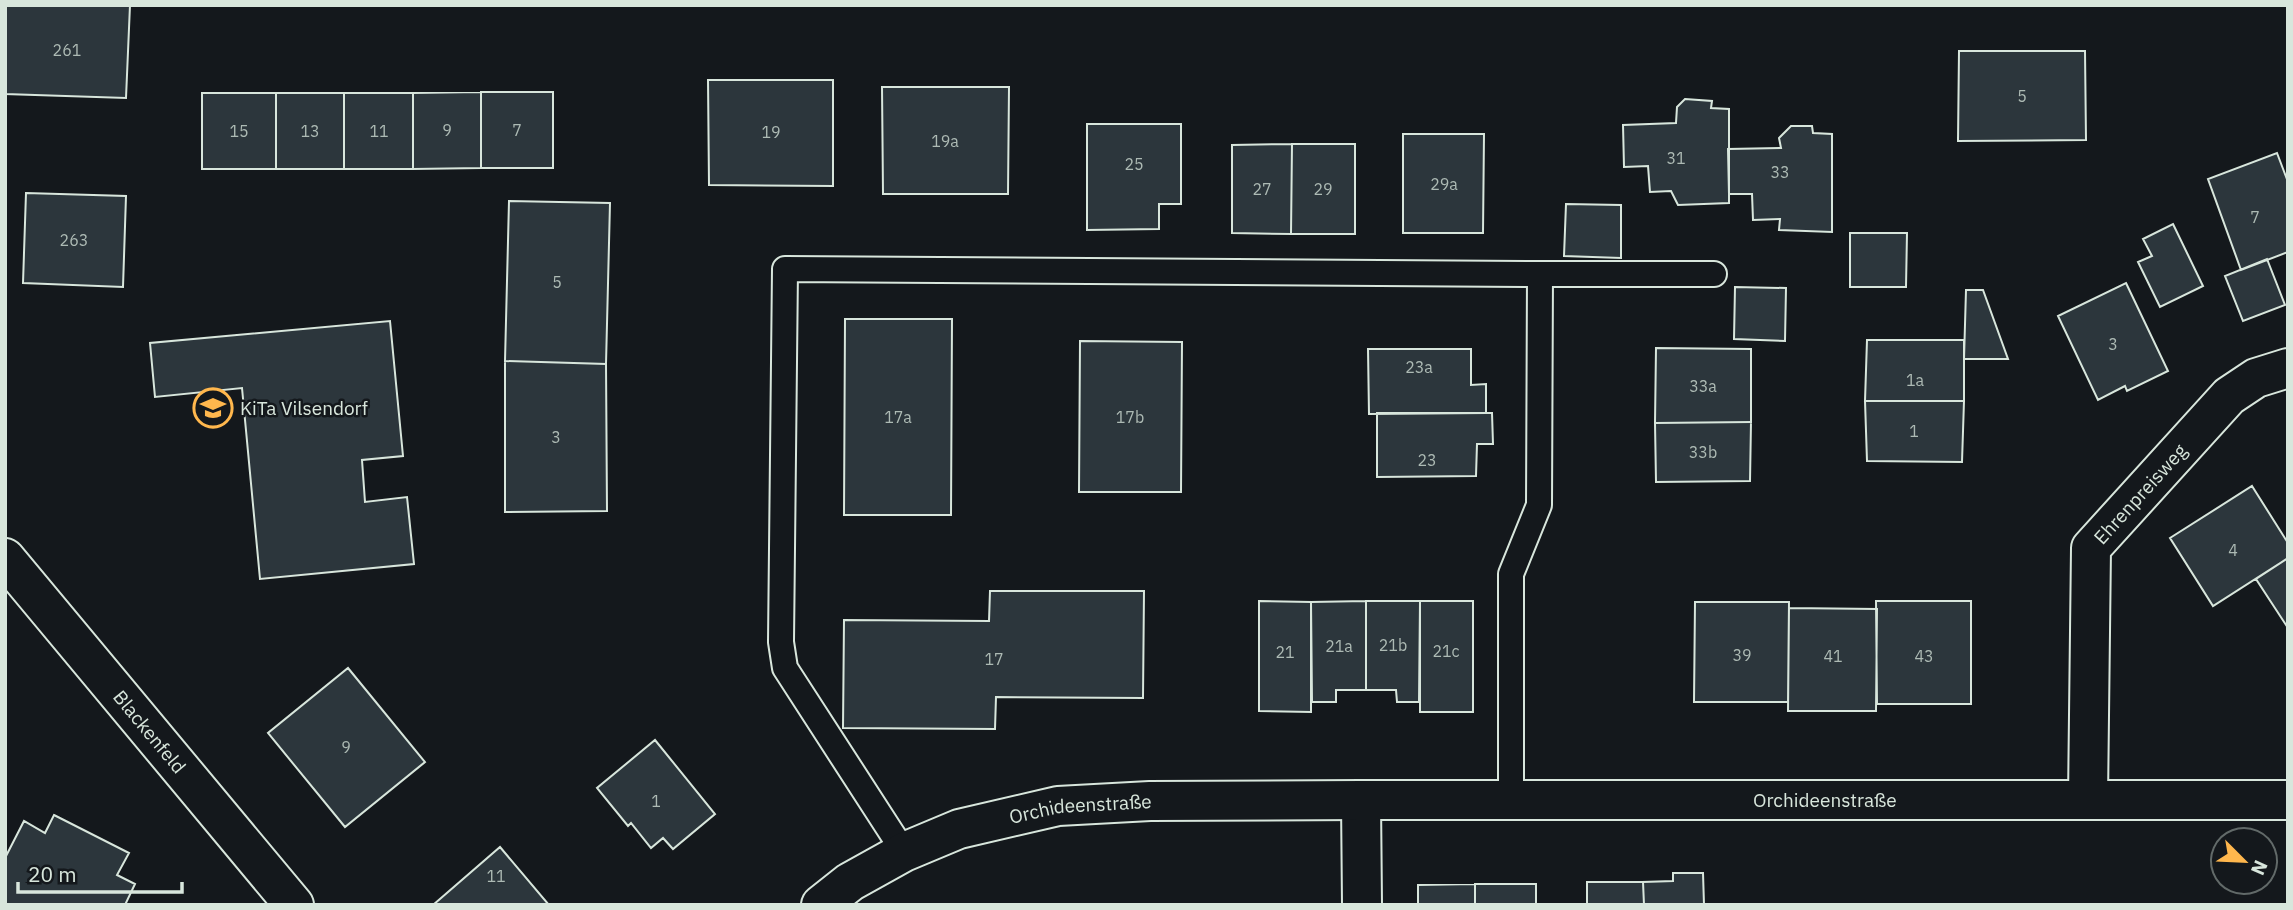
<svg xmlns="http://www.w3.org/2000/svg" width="2293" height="910" font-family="'IBM Plex Sans',sans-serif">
  <rect width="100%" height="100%" fill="#14181c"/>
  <path fill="#2c363c" stroke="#d8e6dc" stroke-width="2" d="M 5,5 L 130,5 L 126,98 L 5,94 Z
    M 1959,51 L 2085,51 L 2086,140 L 1958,141 Z
    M 708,80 L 833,80 L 833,186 L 709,185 Z
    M 882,87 L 1009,87 L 1008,194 L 883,194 Z
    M 481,92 L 553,92 L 553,168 L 481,168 Z
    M 481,92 L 481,168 L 413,169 L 413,93 Z
    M 202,93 L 276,93 L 276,169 L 202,169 Z
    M 276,93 L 344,93 L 344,169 L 276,169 Z
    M 344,93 L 413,93 L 413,169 L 344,169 Z
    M 1685,99 L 1712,101 L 1711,108 L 1729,109 L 1729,203 L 1678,205 L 1671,191 L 1650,192 L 1648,166 L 1624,167 L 1623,125 L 1676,123 L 1677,107 Z
    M 1087,124 L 1181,124 L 1181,204 L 1159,204 L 1159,229 L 1087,230 Z
    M 1791,126 L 1812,126 L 1813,133 L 1832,134 L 1832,232 L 1779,230 L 1780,219 L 1753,220 L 1752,194 L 1729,194 L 1728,149 L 1781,148 L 1779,138 Z
    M 1403,134 L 1484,134 L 1483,233 L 1403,233 Z
    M 1292,144 L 1355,144 L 1355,234 L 1291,234 Z
    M 1292,144 L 1291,234 L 1232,233 L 1232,145 Z
    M 2277,153 L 2288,182 L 2288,252 L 2241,270 L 2208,179 Z
    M 26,193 L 126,196 L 123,287 L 23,283 Z
    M 509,201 L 610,203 L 606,364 L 505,361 Z
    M 1566,204 L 1621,205 L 1621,258 L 1564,256 Z
    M 2173,224 L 2203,286 L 2160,307 L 2138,262 L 2152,256 L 2143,239 Z
    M 1850,233 L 1907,233 L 1906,287 L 1850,287 Z
    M 2267,259 L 2285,305 L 2243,321 L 2225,276 Z
    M 2126,283 L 2168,371 L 2127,391 L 2125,386 L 2098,400 L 2058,316 Z
    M 1735,287 L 1786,288 L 1785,341 L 1734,339 Z
    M 1966,290 L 1983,290 L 2008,359 L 1964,359 Z
    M 845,319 L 952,319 L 951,515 L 844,515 Z
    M 390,321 L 403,456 L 362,460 L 365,502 L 407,497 L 414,564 L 260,579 L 242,388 L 155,397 L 150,343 Z
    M 1867,340 L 1964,340 L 1964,401 L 1865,401 Z
    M 1080,341 L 1182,342 L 1181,492 L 1079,492 Z
    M 1656,348 L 1751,349 L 1751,422 L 1655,423 Z
    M 1368,349 L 1471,349 L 1471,385 L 1486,384 L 1486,413 L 1369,414 Z
    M 505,361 L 606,364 L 607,511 L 505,512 Z
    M 1865,401 L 1964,401 L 1962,462 L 1867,461 Z
    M 1377,413 L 1492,413 L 1493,444 L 1477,444 L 1476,476 L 1377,477 Z
    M 1751,422 L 1750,481 L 1656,482 L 1655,423 Z
    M 2252,486 L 2288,543 L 2288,558 L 2213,606 L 2170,538 Z
    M 2288,558 L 2288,628 L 2256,579 Z
    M 990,591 L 1144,591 L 1143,698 L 996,697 L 995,729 L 843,728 L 844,620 L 989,621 Z
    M 1259,601 L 1311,602 L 1311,712 L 1259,711 Z
    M 1366,601 L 1366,690 L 1336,690 L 1336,702 L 1312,702 L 1311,602 Z
    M 1366,601 L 1420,601 L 1419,702 L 1397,702 L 1396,690 L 1366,690 Z
    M 1420,601 L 1473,601 L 1473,712 L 1420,712 Z
    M 1876,601 L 1971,601 L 1971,704 L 1877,704 Z
    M 1695,602 L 1789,602 L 1788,702 L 1694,702 Z
    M 1789,608 L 1877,609 L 1876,711 L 1788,711 Z
    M 348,668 L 425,762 L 345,827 L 268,733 Z
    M 655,740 L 715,814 L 673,849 L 663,838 L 651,848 L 631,823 L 628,826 L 597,788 Z
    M 54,815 L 129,853 L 117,875 L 135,884 L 125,905 L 5,905 L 5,858 L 24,821 L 45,833 Z
    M 500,847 L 549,905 L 433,905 Z
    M 1673,873 L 1703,873 L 1704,905 L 1644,905 L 1643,882 L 1673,881 Z
    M 1587,882 L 1643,882 L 1644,905 L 1587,905 Z
    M 1475,884 L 1536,884 L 1536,905 L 1475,905 Z
    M 1475,884 L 1475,905 L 1418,905 L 1418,885 Z"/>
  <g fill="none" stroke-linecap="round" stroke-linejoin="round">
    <g stroke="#d8e6dc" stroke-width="28">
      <path id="service" d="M 1540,274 L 1714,274
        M 904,852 L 785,668 L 781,642 L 785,269 L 1540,274 L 1539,505 L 1511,574 L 1511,800"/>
    </g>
    <g stroke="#d8e6dc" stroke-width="42">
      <g id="minor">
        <path id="s1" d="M 2088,799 L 2091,548 L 2229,396 L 2256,378 L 2288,368"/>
        <path d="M 1361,800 L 1362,905"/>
        <path id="s2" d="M 821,905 L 850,882 L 904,852 L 959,829 L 1058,806 L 1150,801 L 1361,800 L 2288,800"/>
      </g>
    </g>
    <g stroke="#d8e6dc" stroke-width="42">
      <g id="tertiary">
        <path id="s3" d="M 5,558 L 294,905"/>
      </g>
    </g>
    <use href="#service" stroke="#14181c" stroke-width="24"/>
    <use href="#minor" stroke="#14181c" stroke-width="38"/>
    <use href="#tertiary" stroke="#14181c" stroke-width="38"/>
  </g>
  <defs>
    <g id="school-ring" transform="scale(2.0125)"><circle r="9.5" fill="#14181c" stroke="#ffb74d" stroke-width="1.5"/><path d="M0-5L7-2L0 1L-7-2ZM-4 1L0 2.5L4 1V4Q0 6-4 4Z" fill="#ffb74d"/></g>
  </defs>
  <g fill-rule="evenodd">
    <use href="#school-ring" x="213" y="408"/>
  </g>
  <g text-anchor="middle" stroke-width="5" stroke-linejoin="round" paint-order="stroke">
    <g font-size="16" fill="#adbab4">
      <text x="67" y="56">261</text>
      <text x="2022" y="102">5</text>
      <text x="447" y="136">9</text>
      <text x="517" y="136">7</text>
      <text x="239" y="137">15</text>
      <text x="310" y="137">13</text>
      <text x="379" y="137">11</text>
      <text x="771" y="138">19</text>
      <text x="945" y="147">19a</text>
      <text x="1676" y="164">31</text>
      <text x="1134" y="170">25</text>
      <text x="1780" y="178">33</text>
      <text x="1444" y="190">29a</text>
      <text x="1262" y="195">27</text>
      <text x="1323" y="195">29</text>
      <text x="2255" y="223">7</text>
      <text x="74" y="246">263</text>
      <text x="557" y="288">5</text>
      <text x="2113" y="350">3</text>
      <text x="1419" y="373">23a</text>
      <text x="1915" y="386">1a</text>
      <text x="1703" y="392">33a</text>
      <text x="898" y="423">17a</text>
      <text x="1130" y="423">17b</text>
      <text x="1914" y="437">1</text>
      <text x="556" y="443">3</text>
      <text x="1703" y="458">33b</text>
      <text x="1427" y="466">23</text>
      <text x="2233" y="556">4</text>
      <text x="1393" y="651">21b</text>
      <text x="1339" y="652">21a</text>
      <text x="1446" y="657">21c</text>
      <text x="1285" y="658">21</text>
      <text x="1742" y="661">39</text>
      <text x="1833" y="662">41</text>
      <text x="1924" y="662">43</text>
      <text x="994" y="665">17</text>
      <text x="346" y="753">9</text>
      <text x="656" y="807">1</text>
      <text x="496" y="882">11</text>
    </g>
    <g font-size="19" fill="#d8e6dc" stroke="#14181c" text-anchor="start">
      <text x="240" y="415">KiTa Vilsendorf</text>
    </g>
    <g font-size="19" fill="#d8e6dc" stroke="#14181c">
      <text dy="7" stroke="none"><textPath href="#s1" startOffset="324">Ehrenpreisweg</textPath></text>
      <text dy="7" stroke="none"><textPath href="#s3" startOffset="226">Blackenfeld</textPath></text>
      <text dy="7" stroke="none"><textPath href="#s2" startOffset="1027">Orchideenstraße</textPath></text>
      <text dy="7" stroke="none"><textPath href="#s2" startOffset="282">Orchideenstraße</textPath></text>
    </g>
  </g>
  <rect width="2293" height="910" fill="none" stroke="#d8e6dc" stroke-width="14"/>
  <g transform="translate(2244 861) rotate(114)"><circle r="33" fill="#14181c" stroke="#626a69" stroke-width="2"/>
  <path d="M0-5L12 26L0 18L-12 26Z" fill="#ffb74d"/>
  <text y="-10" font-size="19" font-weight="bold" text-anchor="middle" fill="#d8e6dc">N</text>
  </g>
  <path d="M18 882v10h164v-10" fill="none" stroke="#d8e6dc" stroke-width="3.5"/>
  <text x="28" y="882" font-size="21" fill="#d8e6dc" stroke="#14181c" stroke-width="5" paint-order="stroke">20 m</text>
</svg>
